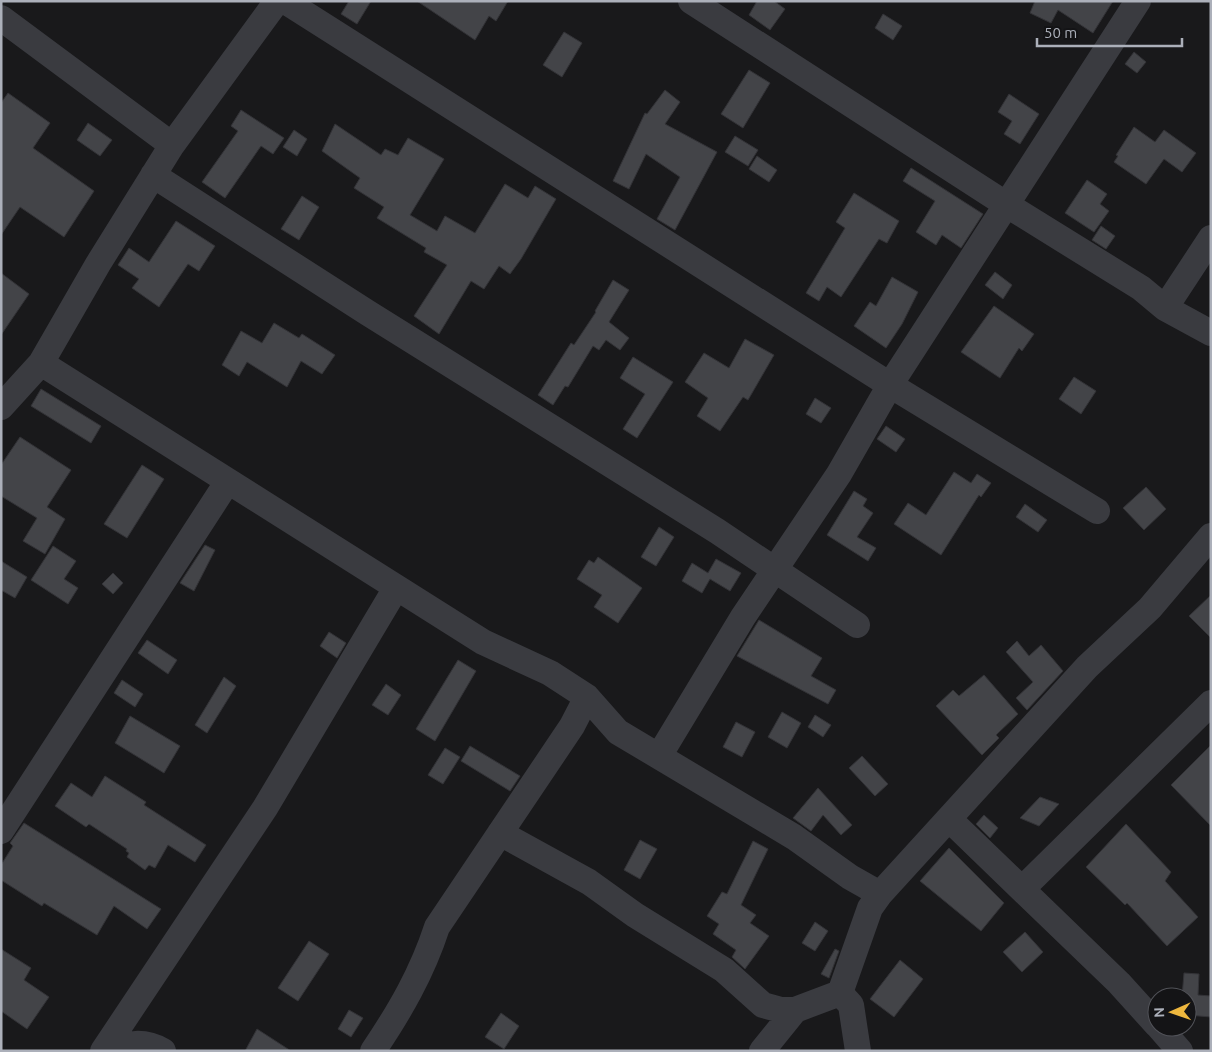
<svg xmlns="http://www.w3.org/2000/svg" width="1212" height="1052" font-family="Ubuntu,sans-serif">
  <rect width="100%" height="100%" fill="#19191b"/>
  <path fill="#434448" stroke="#333337" d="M 349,1 L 371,1 L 357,24 L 341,14 Z
    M 417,1 L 508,1 L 496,21 L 489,16 L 475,40 Z
    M 757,1 L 774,1 L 785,9 L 770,30 L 749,15 Z
    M 1035,1 L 1113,1 L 1093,33 L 1058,10 L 1051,23 L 1030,13 Z
    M 883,14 L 902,26 L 893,40 L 875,28 Z
    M 564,32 L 582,43 L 562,77 L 543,65 Z
    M 1134,52 L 1146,62 L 1137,73 L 1125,64 Z
    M 749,70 L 770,83 L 743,128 L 721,114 Z
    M 665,90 L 680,102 L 665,124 L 717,152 L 675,230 L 657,219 L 680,177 L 646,154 L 629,189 L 613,181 L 645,113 L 647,114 Z
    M 8,93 L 50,123 L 33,148 L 94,191 L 64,237 L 20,207 L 1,235 L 1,103 Z
    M 1009,94 L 1039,114 L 1020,144 L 1004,134 L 1012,121 L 998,112 Z
    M 241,110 L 284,138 L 273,154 L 261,146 L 225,198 L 202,182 L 238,131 L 231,126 Z
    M 88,123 L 112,140 L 100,156 L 77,140 Z
    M 335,124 L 381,155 L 385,149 L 398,155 L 408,138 L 444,159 L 410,215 L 437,231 L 445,216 L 475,233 L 505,184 L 528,198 L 535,186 L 556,199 L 521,259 L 510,274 L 499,266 L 484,289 L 471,281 L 439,334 L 414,316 L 447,265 L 424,252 L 426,248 L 377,218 L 384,207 L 354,188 L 360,178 L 322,151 Z
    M 1134,127 L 1155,142 L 1164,130 L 1196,153 L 1182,172 L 1164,159 L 1146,184 L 1114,162 L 1118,156 L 1116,155 Z
    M 294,130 L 307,139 L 297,156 L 283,147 Z
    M 735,136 L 758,150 L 748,166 L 725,152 Z
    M 757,156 L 777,170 L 769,182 L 749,169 Z
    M 911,168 L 983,214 L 961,248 L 942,235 L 936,245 L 916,232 L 935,201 L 903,181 Z
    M 1087,180 L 1107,194 L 1100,204 L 1109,211 L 1094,232 L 1065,213 Z
    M 854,193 L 899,221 L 887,243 L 879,239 L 841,297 L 827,287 L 819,301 L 806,293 L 845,228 L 836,222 Z
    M 302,196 L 319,207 L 299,240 L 281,229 Z
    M 176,221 L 215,246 L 199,271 L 188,264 L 159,307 L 132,288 L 139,279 L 118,265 L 129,248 L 149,262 Z
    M 1101,226 L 1115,236 L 1106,249 L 1092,240 Z
    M 995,272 L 1012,285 L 1003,299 L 985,285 Z
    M 1,273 L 29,294 L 1,335 Z
    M 892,277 L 918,292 L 902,324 L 886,348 L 854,326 L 870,302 L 876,306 Z
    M 613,280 L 629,290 L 609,322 L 629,338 L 620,350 L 606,340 L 599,350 L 593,346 L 568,387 L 565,386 L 553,405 L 538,395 L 571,343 L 574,345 L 596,312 L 595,311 Z
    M 994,306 L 1034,334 L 1022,351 L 1019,348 L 1000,378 L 961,352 Z
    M 274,323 L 299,338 L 302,334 L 335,355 L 322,374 L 301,361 L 287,387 L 247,362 L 239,376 L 222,365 L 241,331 L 262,343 Z
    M 745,339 L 774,355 L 748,400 L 743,397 L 720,431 L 697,416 L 708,398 L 685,382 L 704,353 L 729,368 Z
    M 633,357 L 673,382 L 637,438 L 623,429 L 645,394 L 620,378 Z
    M 1074,377 L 1096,391 L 1081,414 L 1059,399 Z
    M 41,389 L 101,426 L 91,443 L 31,406 Z
    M 815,398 L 831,408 L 821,423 L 806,414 Z
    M 886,426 L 905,439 L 896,452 L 877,439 Z
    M 20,437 L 71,470 L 47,507 L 65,519 L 45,554 L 23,541 L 37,518 L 1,496 L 1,465 Z
    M 142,465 L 164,479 L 127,538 L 104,524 Z
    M 954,472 L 971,483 L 977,474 L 991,483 L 981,497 L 979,495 L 941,555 L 894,524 L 908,503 L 926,515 Z
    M 1146,487 L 1166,509 L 1144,530 L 1123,508 Z
    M 854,491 L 867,499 L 863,506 L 873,513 L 857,537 L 876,548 L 868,561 L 827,535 Z
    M 1025,504 L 1047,520 L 1038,532 L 1016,517 Z
    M 659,527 L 674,537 L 656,566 L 641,557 Z
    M 205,545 L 215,550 L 194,591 L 180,583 Z
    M 53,546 L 76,561 L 64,579 L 78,588 L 68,604 L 31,580 Z
    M 598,557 L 642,588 L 618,623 L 594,607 L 602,595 L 577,579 L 589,560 L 594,563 Z
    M 716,559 L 741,573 L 730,591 L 710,579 L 702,593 L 682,581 L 692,563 L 708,573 Z
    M 1,561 L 27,577 L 15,598 L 1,590 Z
    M 113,573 L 123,583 L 113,594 L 102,584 Z
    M 1211,595 L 1211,638 L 1189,616 Z
    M 759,620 L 822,658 L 811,676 L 836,690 L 828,704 L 737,656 Z
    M 329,632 L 346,643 L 337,658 L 320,646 Z
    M 147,640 L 177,660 L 168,674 L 138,653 Z
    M 1017,641 L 1029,656 L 1041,645 L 1063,671 L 1027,710 L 1016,698 L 1033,682 L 1006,652 Z
    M 458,660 L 476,671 L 435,741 L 416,729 Z
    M 984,675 L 1018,714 L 996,735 L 999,738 L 982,755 L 936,706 L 953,690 L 959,696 Z
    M 224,677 L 236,686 L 207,733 L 195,725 Z
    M 122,680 L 143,694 L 135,707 L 114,693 Z
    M 386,684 L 401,695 L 388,715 L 372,705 Z
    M 782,712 L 801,723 L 787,748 L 768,737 Z
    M 815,715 L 831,725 L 823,737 L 808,727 Z
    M 130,716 L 180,746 L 164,773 L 115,743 Z
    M 736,722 L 755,732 L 742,757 L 723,747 Z
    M 1211,745 L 1211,826 L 1171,785 Z
    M 470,746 L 520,776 L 510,791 L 461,761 Z
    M 445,748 L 460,757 L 443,784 L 428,775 Z
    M 862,756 L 888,784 L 875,796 L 849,768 Z
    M 105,776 L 146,802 L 144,805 L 206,845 L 195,862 L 168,845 L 155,868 L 149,865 L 145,870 L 127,857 L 129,853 L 126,851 L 127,849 L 89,824 L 86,827 L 55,806 L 71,783 L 92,797 Z
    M 818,788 L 852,825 L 841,835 L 823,815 L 811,831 L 793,818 Z
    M 1040,797 L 1059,804 L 1039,826 L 1020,818 Z
    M 984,815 L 998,828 L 990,838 L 976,824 Z
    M 24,823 L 161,909 L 147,929 L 114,906 L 97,935 L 44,903 L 42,906 L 1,880 L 1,865 L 13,846 L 10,843 Z
    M 1126,824 L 1171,872 L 1165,881 L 1198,917 L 1167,946 L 1127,903 L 1125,905 L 1086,867 Z
    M 640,840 L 657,849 L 640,879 L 624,870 Z
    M 753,841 L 768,849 L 741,905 L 756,915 L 750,923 L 769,936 L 745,969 L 732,957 L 736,950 L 713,934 L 719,924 L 707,916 L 722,892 L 727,894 Z
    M 949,848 L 1004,903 L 981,931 L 920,881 Z
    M 815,922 L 828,931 L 815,951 L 802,943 Z
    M 1025,932 L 1043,952 L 1022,972 L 1003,952 Z
    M 309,941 L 329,954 L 298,1001 L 278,988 Z
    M 1,949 L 31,968 L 24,980 L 49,997 L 27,1029 L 1,1011 Z
    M 835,949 L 839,951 L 829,978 L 821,974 Z
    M 900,960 L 923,979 L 894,1017 L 870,999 Z
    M 1184,973 L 1199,974 L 1198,995 L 1211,996 L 1211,1017 L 1187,1015 L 1187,997 L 1182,997 Z
    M 349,1010 L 363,1018 L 351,1037 L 338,1029 Z
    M 501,1013 L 519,1026 L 504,1049 L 485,1037 Z
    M 257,1029 L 291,1051 L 245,1051 Z"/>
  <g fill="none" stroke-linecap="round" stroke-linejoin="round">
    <path stroke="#3a3b40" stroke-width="26" d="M 285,1 L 890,385 L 1097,511
      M 691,1 L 1007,205 L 1141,288 L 1165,308 L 1211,333
      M 1,18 L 172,145
      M 153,175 L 368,313 L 717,531 L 857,625
      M 1165,308 L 1211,238
      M 41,363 L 483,642 L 550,673 L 587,697 L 618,732 L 794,837 L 850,877 L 880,894
      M 1,407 L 41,363 L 98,264 L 172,145 L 277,1
      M 659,756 L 743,617 L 839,474 L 890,385 L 1138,1
      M 949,819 L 1119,983 L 1157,1025
      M 1,831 L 228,481
      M 500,833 L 589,882 L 635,915 L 724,970 L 763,1005 L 781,1010 L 795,1010 L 840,993
      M 1022,889 L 1211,703
      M 840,993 L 870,908 L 880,894 L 1087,667 L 1150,608 L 1211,536
      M 840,993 L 851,1005 L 858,1051
      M 1159,1027 L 1180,1051
      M 103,1051 L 265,808 L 396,588
      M 108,1051 C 128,1043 144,1040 163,1051
      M 373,1051 C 400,1011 422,973 437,927 L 572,726 L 587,697
      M 762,1051 L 795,1010"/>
  </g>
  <rect width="1212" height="1052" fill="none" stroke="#acb0ba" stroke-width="5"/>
  <g transform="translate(1172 1012) rotate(268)"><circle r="24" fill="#141416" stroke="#515258"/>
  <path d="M0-4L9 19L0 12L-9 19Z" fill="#eeb73e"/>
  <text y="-8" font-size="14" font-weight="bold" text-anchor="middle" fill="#acb0ba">N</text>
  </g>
  <path d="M1037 38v8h145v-8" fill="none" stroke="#acb0ba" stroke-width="2.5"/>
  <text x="1044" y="38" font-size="15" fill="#acb0ba" stroke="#141416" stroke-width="4" paint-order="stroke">50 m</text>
</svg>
